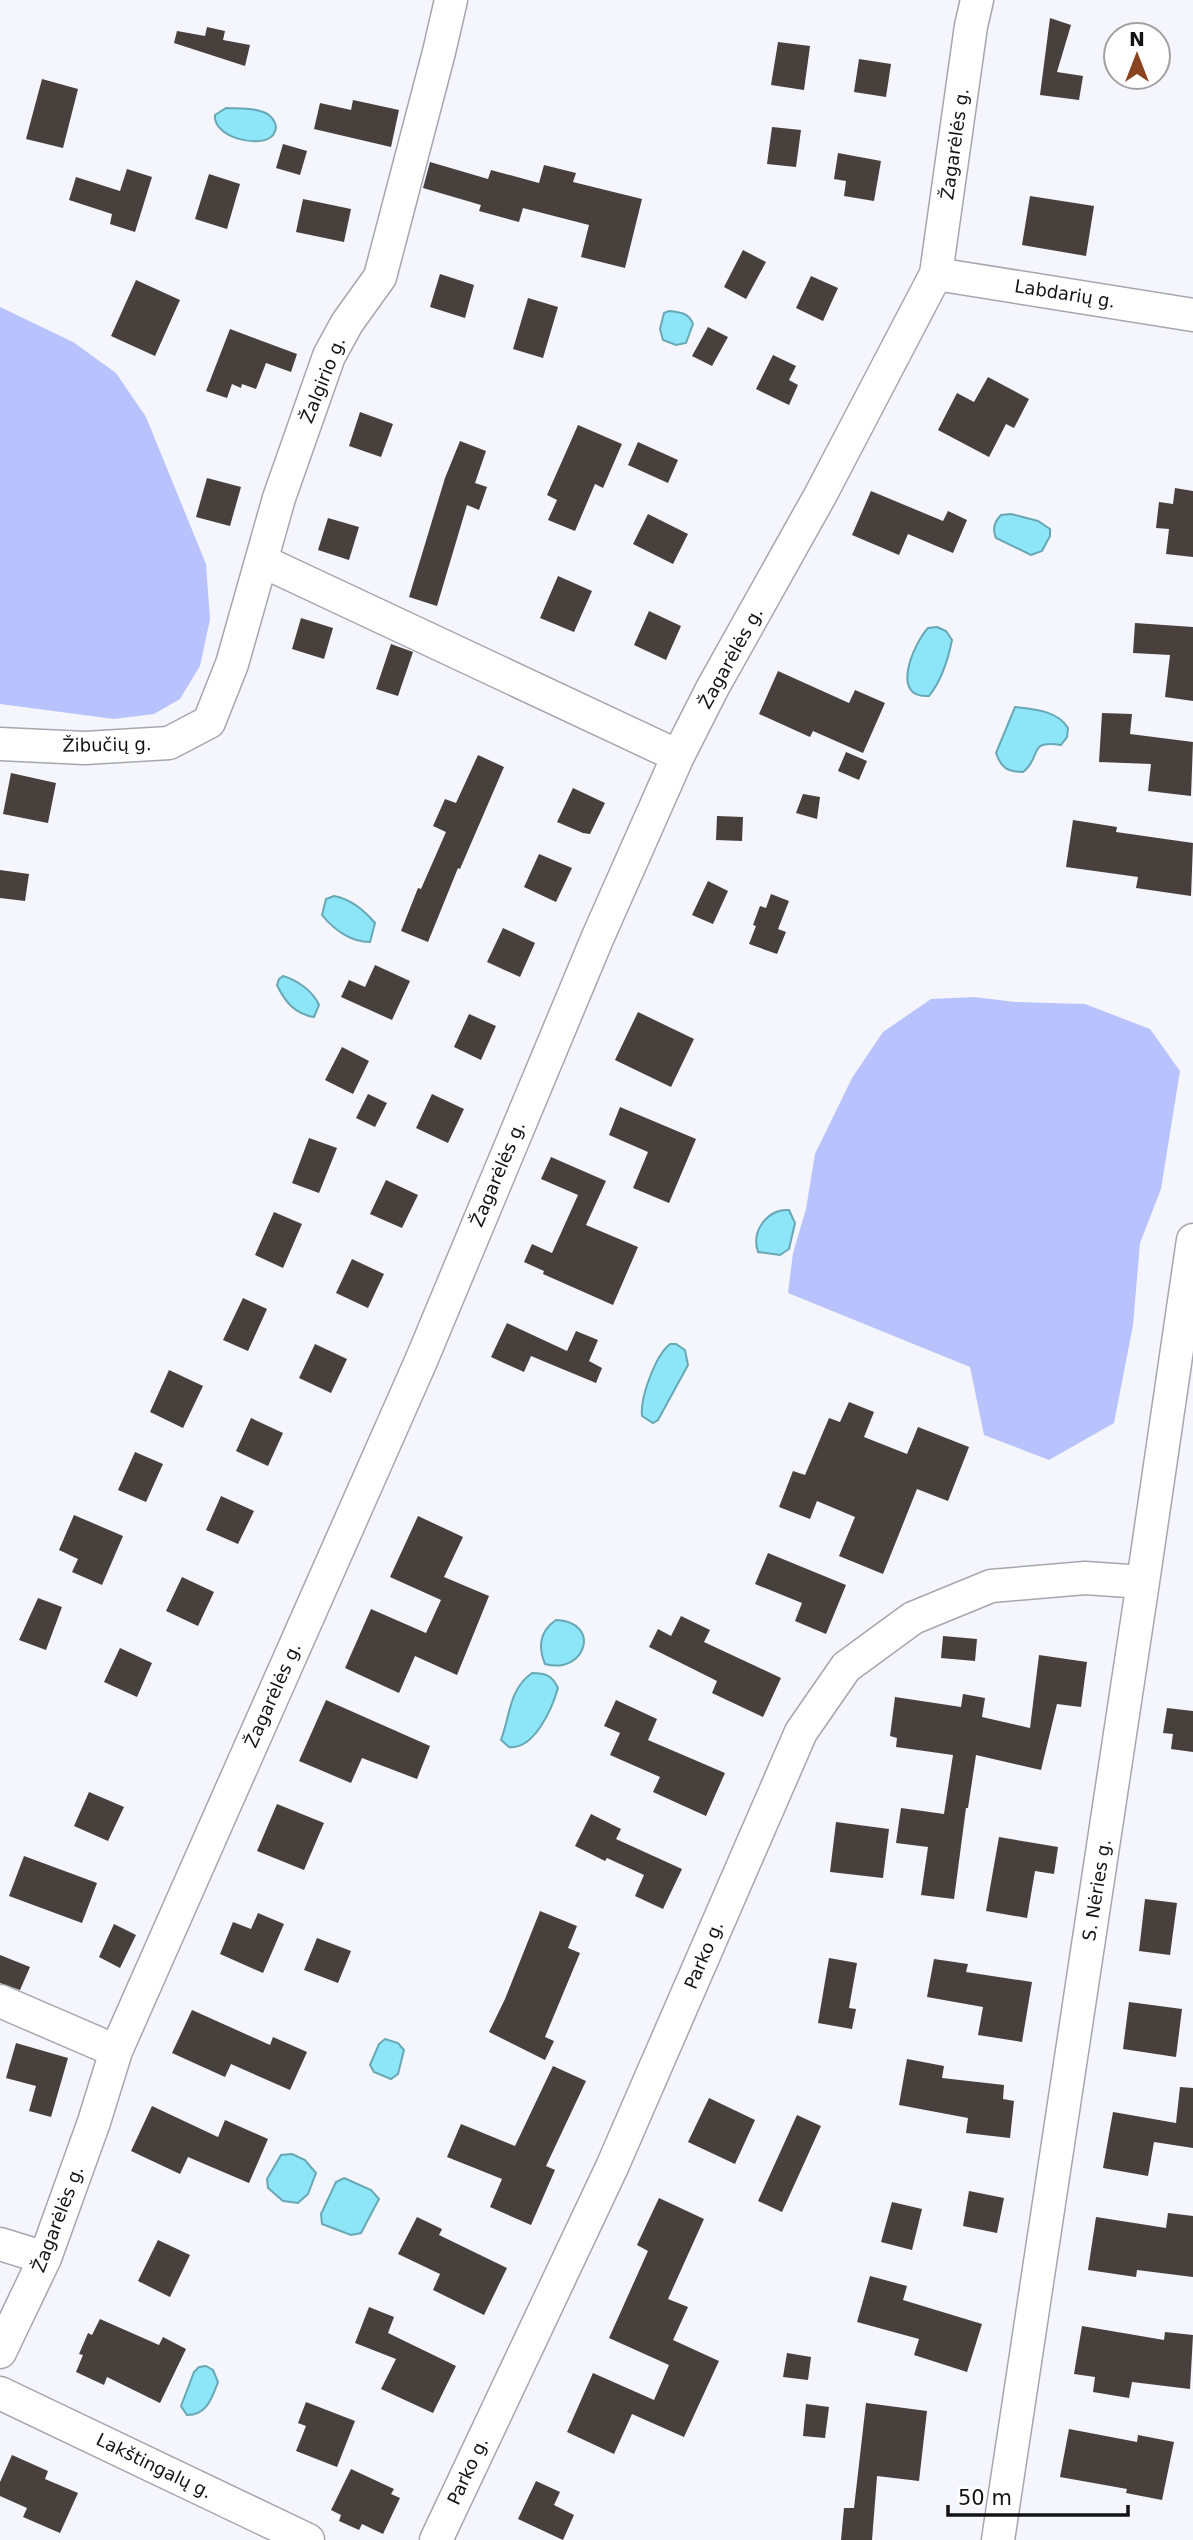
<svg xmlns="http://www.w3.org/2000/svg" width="1193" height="2540" font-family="'DejaVu Sans',sans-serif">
  <rect width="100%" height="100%" fill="#f4f5fd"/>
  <path fill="#b8c3fe" d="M 0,307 L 73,342 L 116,373 L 146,417 L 206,564 L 210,619 L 200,666 L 180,699 L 154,714 L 114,719 L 0,704 Z
    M 974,997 L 1015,1002 L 1085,1004 L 1150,1029 L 1180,1071 L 1161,1189 L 1140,1243 L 1133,1325 L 1114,1423 L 1049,1460 L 984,1435 L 970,1367 L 788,1293 L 793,1253 L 806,1209 L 815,1154 L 852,1078 L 883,1032 L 931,999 Z"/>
  <path fill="#8de6f7" stroke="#68a7b4" stroke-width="2" d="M 226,108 C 240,109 269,106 275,123 C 277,128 275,134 271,137 C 257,148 213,137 215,115 Z
    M 669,311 C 680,312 689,313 693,324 L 686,343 L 676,345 L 663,340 L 660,329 L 664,313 Z
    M 1011,514 L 1038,521 L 1050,529 L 1050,536 L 1042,551 L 1031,555 L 996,538 C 992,529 994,522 1001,515 Z
    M 937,627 L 946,631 L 952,640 C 948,660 941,681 929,696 C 889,699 914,643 928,628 Z
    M 1015,707 C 1034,709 1058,711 1068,728 L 1067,737 L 1061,745 C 1027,739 1042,758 1023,772 C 1008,772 1001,768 996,753 Z
    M 334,896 C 351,899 364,910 375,923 L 370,942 C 351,942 334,930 322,915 L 326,899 Z
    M 283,976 C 297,980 313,991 319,1005 L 314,1017 C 295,1014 285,1002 277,985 L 279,979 Z
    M 789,1210 L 795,1223 L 789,1249 L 780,1255 L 758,1252 C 751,1231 767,1209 789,1210 Z
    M 670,1344 L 676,1344 L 685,1350 L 688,1365 L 658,1420 L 653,1423 L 642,1416 C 640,1398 655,1356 670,1344 Z
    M 556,1620 C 602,1622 586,1675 545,1664 C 538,1647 540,1631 556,1620 Z
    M 532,1673 C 545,1673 552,1675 558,1688 C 552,1709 534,1750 509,1747 L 501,1740 C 510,1716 509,1689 532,1673 Z
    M 385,2039 L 398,2043 L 404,2050 L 398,2074 L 391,2079 L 374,2072 L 370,2065 L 379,2044 Z
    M 292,2154 L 305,2160 L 316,2173 L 308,2194 L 298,2203 L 283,2201 L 268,2188 L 267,2179 L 281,2155 Z
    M 344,2178 L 371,2190 L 379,2199 L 361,2233 L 351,2235 L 322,2224 L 321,2214 L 336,2182 Z
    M 206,2366 L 213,2370 L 218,2382 C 212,2398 207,2415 187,2415 L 181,2406 L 194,2372 L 199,2367 Z"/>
  <path fill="#47403d" d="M 1050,18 L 1071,25 L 1057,72 L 1083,76 L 1079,100 L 1040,95 Z
    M 207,27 L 225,31 L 223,40 L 250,45 L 245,66 L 174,43 L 177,31 L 205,36 Z
    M 778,42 L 810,46 L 804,90 L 771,85 Z
    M 859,59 L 891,64 L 886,97 L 854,92 Z
    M 42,79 L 78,89 L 63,148 L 26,139 Z
    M 353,100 L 399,110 L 391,147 L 314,129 L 320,103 L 351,110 Z
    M 772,127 L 801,130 L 796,167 L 767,164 Z
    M 283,144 L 307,151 L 300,175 L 276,168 Z
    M 838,153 L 881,161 L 874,201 L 844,196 L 846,181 L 834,179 Z
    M 430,162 L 488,179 L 491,170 L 539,183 L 544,165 L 576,173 L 573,182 L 642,199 L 625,268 L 581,257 L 589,225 L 523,208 L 519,222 L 479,211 L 481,205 L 423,188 Z
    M 127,169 L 152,177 L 135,232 L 110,224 L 112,214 L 69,200 L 76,177 L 120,191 Z
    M 209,174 L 240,184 L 227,229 L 195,219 Z
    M 1030,196 L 1094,206 L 1086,256 L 1022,245 Z
    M 303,199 L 351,209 L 344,242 L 296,232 Z
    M 743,250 L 766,262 L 746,299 L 724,287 Z
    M 440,274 L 474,285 L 465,318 L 430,307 Z
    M 811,276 L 838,288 L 823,321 L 796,308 Z
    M 136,280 L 180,300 L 155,356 L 111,336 Z
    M 528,298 L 558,307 L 543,358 L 513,349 Z
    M 708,327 L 728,337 L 712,366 L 692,356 Z
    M 230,329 L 297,354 L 291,372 L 266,363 L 256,389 L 242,384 L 241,388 L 232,384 L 227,398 L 206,391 Z
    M 773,355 L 796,366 L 789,380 L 798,385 L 789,405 L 756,389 Z
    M 988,377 L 1029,399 L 1014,428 L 1006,424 L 989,457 L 938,430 L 957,393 L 974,402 Z
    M 360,412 L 393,424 L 381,457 L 349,446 Z
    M 578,425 L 622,444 L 603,488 L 595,484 L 575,531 L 548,520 L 557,500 L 547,495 Z
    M 460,441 L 486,451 L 475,483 L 487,487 L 479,510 L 467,505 L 437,606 L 409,597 L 445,478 Z
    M 638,442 L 678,460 L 668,483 L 628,465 Z
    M 207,478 L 241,487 L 230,526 L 196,517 Z
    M 1175,488 L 1193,491 L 1193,557 L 1166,554 L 1169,529 L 1156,528 L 1159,502 L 1173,504 Z
    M 871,491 L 943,521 L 948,511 L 967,520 L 953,553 L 908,534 L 899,555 L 852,535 Z
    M 648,514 L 688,534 L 673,564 L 633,544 Z
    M 328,518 L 359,527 L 349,560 L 318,550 Z
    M 558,576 L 592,591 L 574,632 L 540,618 Z
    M 649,611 L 681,626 L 666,660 L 634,645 Z
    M 301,618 L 333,628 L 324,659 L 292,649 Z
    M 1135,623 L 1193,627 L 1193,701 L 1165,697 L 1170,655 L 1133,653 Z
    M 391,644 L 413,652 L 398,696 L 376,689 Z
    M 778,671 L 849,703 L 855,690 L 885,703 L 863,753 L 813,731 L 810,737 L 759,714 Z
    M 1102,713 L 1132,714 L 1130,734 L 1193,742 L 1191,796 L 1148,791 L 1151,764 L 1099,762 Z
    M 846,752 L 867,761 L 859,780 L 838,771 Z
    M 478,755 L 504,767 L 460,869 L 458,868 L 428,942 L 401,931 L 418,888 L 421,889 L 446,832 L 433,826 L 445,799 L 456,803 Z
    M 11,773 L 56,783 L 48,823 L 3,814 Z
    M 573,788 L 605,803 L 590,834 L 583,833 L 557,822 Z
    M 803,794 L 820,797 L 817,819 L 796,813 Z
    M 717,816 L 743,817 L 742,841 L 716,840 Z
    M 1073,820 L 1117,827 L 1116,832 L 1193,843 L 1191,896 L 1136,888 L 1138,877 L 1066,867 Z
    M 539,854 L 572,868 L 556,902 L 524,887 Z
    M 0,870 L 29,874 L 25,901 L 0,898 Z
    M 708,881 L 728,891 L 713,924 L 692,915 Z
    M 771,894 L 789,901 L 778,929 L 786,932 L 777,954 L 749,944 L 756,926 L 753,925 L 760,906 L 766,908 Z
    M 503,928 L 535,943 L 520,977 L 487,962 Z
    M 375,965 L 410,981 L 392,1020 L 341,997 L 349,980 L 365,987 Z
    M 638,1012 L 694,1039 L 671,1087 L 615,1060 Z
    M 469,1014 L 496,1026 L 481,1060 L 454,1047 Z
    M 342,1047 L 369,1061 L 353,1094 L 325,1080 Z
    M 368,1094 L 387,1103 L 375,1127 L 356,1118 Z
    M 432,1094 L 464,1109 L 448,1143 L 416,1128 Z
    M 620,1107 L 696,1139 L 669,1203 L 633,1188 L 648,1152 L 609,1135 Z
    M 309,1138 L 337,1148 L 319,1193 L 292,1183 Z
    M 551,1157 L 606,1181 L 586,1225 L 638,1247 L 613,1305 L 543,1274 L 544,1271 L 524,1262 L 532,1244 L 552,1253 L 578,1195 L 541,1179 Z
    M 386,1180 L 418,1195 L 402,1228 L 370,1214 Z
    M 274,1212 L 302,1224 L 283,1268 L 255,1255 Z
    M 352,1259 L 384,1274 L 368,1308 L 336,1293 Z
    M 243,1298 L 267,1309 L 248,1351 L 223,1340 Z
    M 507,1323 L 567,1351 L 576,1331 L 598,1340 L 589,1361 L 602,1368 L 596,1383 L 531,1356 L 524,1372 L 491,1357 Z
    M 315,1344 L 347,1359 L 331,1393 L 299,1378 Z
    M 169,1370 L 203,1386 L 183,1428 L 150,1412 Z
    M 849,1402 L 874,1412 L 864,1437 L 907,1454 L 918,1427 L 969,1447 L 948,1501 L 917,1489 L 883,1574 L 839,1556 L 855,1517 L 817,1501 L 810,1519 L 779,1507 L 793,1471 L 805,1475 L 829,1418 L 840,1422 Z
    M 251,1418 L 283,1433 L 268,1466 L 236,1451 Z
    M 135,1452 L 163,1464 L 146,1502 L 118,1490 Z
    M 221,1496 L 254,1511 L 238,1544 L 206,1530 Z
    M 74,1515 L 123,1536 L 102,1585 L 72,1572 L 78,1559 L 59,1550 Z
    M 418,1516 L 463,1537 L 444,1577 L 489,1596 L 457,1675 L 415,1656 L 399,1693 L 345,1668 L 371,1609 L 426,1633 L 441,1600 L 390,1577 Z
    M 768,1553 L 846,1585 L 826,1634 L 795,1621 L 802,1603 L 755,1584 Z
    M 182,1577 L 214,1592 L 198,1626 L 166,1611 Z
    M 38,1598 L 62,1607 L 46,1650 L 19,1640 Z
    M 681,1616 L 710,1630 L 704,1642 L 781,1678 L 763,1717 L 712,1693 L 717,1681 L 649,1647 L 658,1629 L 671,1636 Z
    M 943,1636 L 977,1639 L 975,1661 L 941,1658 Z
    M 120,1648 L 152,1663 L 137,1697 L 104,1682 Z
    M 1039,1655 L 1087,1662 L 1081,1707 L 1057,1704 L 1041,1770 L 976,1755 L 968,1808 L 966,1808 L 954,1899 L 921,1895 L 928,1847 L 896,1843 L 901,1808 L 944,1814 L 953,1755 L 896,1747 L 897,1738 L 890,1736 L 895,1697 L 961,1707 L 963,1694 L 985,1698 L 982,1717 L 1030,1728 Z
    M 326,1700 L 430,1746 L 417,1779 L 362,1758 L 351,1783 L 299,1761 Z
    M 616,1700 L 657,1719 L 648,1740 L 725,1773 L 706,1816 L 653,1792 L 660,1777 L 610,1755 L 620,1733 L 604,1726 Z
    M 1167,1708 L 1193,1711 L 1193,1752 L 1171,1749 L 1173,1734 L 1163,1733 Z
    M 89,1792 L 124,1807 L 108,1841 L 74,1826 Z
    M 277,1804 L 324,1823 L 304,1870 L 257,1851 Z
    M 591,1814 L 621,1829 L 616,1839 L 682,1869 L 663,1909 L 635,1896 L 644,1875 L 607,1858 L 605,1861 L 575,1846 Z
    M 836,1822 L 889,1829 L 883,1878 L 830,1872 Z
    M 999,1837 L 1058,1847 L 1054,1874 L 1035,1871 L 1027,1918 L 986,1911 Z
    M 24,1856 L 97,1883 L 82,1923 L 9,1896 Z
    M 1145,1899 L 1177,1903 L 1170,1955 L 1139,1951 Z
    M 540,1911 L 577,1926 L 568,1948 L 580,1953 L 545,2037 L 554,2041 L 545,2060 L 489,2032 L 505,1999 Z
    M 258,1913 L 284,1924 L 263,1973 L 220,1954 L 233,1922 L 251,1929 Z
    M 114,1924 L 136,1935 L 120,1968 L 99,1957 Z
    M 317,1938 L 351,1951 L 338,1983 L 304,1970 Z
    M 0,1955 L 30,1967 L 20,1990 L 0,1983 Z
    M 829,1958 L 857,1963 L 849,2008 L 856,2009 L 852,2029 L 818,2023 Z
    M 934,1959 L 968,1964 L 966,1972 L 1032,1982 L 1022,2042 L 978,2035 L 983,2007 L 927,1997 Z
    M 1129,2002 L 1182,2009 L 1176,2057 L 1123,2049 Z
    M 192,2010 L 270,2045 L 273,2037 L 307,2052 L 290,2090 L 231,2064 L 225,2077 L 172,2053 Z
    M 16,2043 L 68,2058 L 51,2117 L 29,2111 L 36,2086 L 6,2078 Z
    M 907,2059 L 944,2066 L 942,2078 L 1004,2085 L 1003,2099 L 1014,2101 L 1010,2138 L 966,2133 L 968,2118 L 899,2105 Z
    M 553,2066 L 586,2081 L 546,2166 L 555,2170 L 531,2225 L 490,2207 L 502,2179 L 447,2157 L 461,2124 L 515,2146 Z
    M 1180,2087 L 1193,2088 L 1193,2148 L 1154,2142 L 1148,2176 L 1103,2168 L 1113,2112 L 1176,2123 Z
    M 709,2098 L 755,2120 L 735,2164 L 688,2142 Z
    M 152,2106 L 218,2137 L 225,2120 L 268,2139 L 249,2183 L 188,2157 L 180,2174 L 131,2151 Z
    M 797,2115 L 821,2126 L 782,2212 L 758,2201 Z
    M 969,2191 L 1004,2198 L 997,2233 L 963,2226 Z
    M 659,2198 L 704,2219 L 668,2299 L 688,2307 L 673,2340 L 719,2361 L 684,2437 L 632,2414 L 614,2454 L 567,2432 L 593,2373 L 654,2400 L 669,2365 L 609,2338 L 648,2251 L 637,2245 Z
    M 892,2202 L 922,2209 L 912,2250 L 881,2242 Z
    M 1168,2213 L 1193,2216 L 1193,2277 L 1137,2270 L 1136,2277 L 1088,2270 L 1096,2217 L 1166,2228 Z
    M 417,2217 L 442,2229 L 439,2235 L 507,2268 L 484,2315 L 433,2290 L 440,2274 L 398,2254 Z
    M 158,2240 L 190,2255 L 170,2297 L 138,2281 Z
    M 870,2276 L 907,2286 L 903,2300 L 982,2324 L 967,2372 L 914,2355 L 919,2339 L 857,2322 Z
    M 369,2307 L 394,2317 L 388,2333 L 456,2366 L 433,2413 L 381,2389 L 396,2359 L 355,2343 Z
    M 100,2319 L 159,2345 L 163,2337 L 186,2349 L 160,2403 L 107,2377 L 104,2385 L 76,2372 L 83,2355 L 79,2354 L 88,2333 L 92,2335 Z
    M 1082,2326 L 1164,2340 L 1165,2332 L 1193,2335 L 1190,2389 L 1132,2382 L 1129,2398 L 1093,2392 L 1095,2377 L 1074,2374 Z
    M 787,2353 L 811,2357 L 808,2380 L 783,2377 Z
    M 306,2402 L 355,2421 L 337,2467 L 296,2451 L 306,2426 L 298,2423 Z
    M 866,2403 L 927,2411 L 919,2481 L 877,2476 L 872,2540 L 841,2540 L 844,2508 L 854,2508 Z
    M 806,2404 L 829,2407 L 825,2438 L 803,2436 Z
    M 1069,2429 L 1137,2442 L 1138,2435 L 1174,2442 L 1162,2500 L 1126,2493 L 1127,2489 L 1060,2477 Z
    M 12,2455 L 48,2471 L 45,2479 L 78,2493 L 60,2533 L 23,2517 L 27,2508 L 0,2496 L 0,2482 Z
    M 351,2469 L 394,2489 L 391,2494 L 400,2498 L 383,2534 L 362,2524 L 359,2530 L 339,2521 L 341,2515 L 331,2510 Z
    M 536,2481 L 560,2492 L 554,2505 L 574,2515 L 563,2540 L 518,2519 Z"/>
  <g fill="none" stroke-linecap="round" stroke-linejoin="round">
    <g stroke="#a5a7ae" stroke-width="35">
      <path id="minor" d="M 936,274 L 1193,315
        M 262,561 L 678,756
        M 0,744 L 85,748 L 169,743 L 209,722 L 232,664 L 279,498 L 329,356 L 347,323 L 380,277 L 439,52 L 451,0
        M 0,2001 L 116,2051
        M 0,2244 L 45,2258
        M 0,2352 L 45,2258 L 94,2122 L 116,2051 L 421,1361 L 597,939 L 678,756 L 713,687 L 821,494 L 936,274 L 971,26 L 977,0
        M 0,2393 L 308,2540
        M 436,2540 L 612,2167 L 801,1732 L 846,1667 L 913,1618 L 991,1586 L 1085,1578 L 1143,1582
        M 998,2540 L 1143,1582 L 1193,1240"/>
    </g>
    <use href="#minor" stroke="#fff" stroke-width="32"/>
  </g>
  <g text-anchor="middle" stroke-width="7" stroke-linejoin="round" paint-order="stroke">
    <g font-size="18" fill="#131316" stroke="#fff">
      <text transform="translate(955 144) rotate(-82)" y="6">Žagarėlės g.</text>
      <text transform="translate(1065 294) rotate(9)" y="6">Labdarių g.</text>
      <text transform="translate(323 380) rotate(-68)" y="6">Žalgirio g.</text>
      <text transform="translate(731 658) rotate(-61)" y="6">Žagarėlės g.</text>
      <text transform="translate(107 745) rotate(-1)" y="6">Žibučių g.</text>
      <text transform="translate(498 1174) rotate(-67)" y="6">Žagarėlės g.</text>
      <text transform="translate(273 1695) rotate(-66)" y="6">Žagarėlės g.</text>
      <text transform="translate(1097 1890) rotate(-81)" y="6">S. Nėries g.</text>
      <text transform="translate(704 1955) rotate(-67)" y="6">Parko g.</text>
      <text transform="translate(58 2219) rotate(-69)" y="6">Žagarėlės g.</text>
      <text transform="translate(154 2466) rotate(26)" y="6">Lakštingalų g.</text>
      <text transform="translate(468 2471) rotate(-65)" y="6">Parko g.</text>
    </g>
  </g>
  <g transform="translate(1137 56)"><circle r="33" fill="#ffffff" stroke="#a1a1a2" stroke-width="2"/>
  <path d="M0-5L12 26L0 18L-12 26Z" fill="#8a431f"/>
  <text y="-10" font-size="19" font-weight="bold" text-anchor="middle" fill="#131316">N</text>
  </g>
  <path d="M948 2505v10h180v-10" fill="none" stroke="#131316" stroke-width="3.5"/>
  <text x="958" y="2505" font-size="21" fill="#131316" stroke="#ffffff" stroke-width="5" paint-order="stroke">50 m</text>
</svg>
